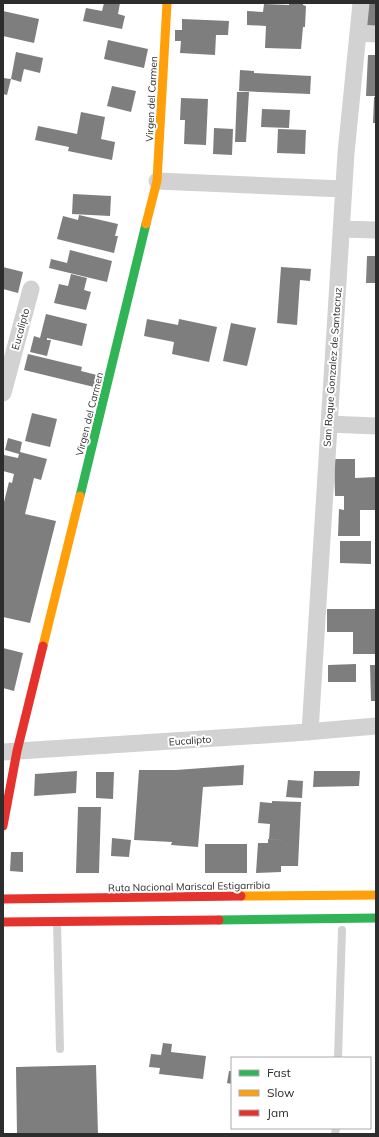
<svg xmlns="http://www.w3.org/2000/svg" width="379" height="1137" font-family="Mulish,sans-serif">
  <rect width="100%" height="100%" fill="#fff"/>
  <path fill="#7e7e7e" d="M 104,3 L 120,3 L 118,14 L 125,16 L 122,29 L 83,21 L 86,8 L 102,11 Z
    M 289,3 L 303,3 L 303,5 L 306,6 L 305,27 L 303,27 L 301,49 L 265,48 L 266,26 L 247,25 L 247,11 L 263,12 L 264,4 L 289,5 Z
    M 366,3 L 376,3 L 376,28 L 364,28 Z
    M 3,11 L 39,19 L 34,43 L 3,36 Z
    M 182,19 L 229,21 L 228,35 L 216,35 L 215,55 L 180,53 L 181,41 L 175,41 L 175,30 L 182,30 Z
    M 108,40 L 148,49 L 144,68 L 104,59 Z
    M 16,52 L 43,58 L 40,73 L 24,69 L 21,82 L 11,79 Z
    M 368,55 L 376,55 L 376,96 L 366,96 Z
    M 240,70 L 254,71 L 254,73 L 311,76 L 310,94 L 239,91 Z
    M 3,78 L 11,79 L 7,95 L 3,94 Z
    M 112,86 L 136,91 L 131,112 L 107,106 Z
    M 237,92 L 249,92 L 246,142 L 235,142 Z
    M 374,97 L 376,97 L 376,123 L 373,123 Z
    M 181,98 L 208,99 L 206,145 L 184,144 L 185,120 L 180,120 Z
    M 262,109 L 290,110 L 289,128 L 261,127 Z
    M 81,112 L 105,117 L 101,139 L 115,142 L 112,160 L 68,151 L 69,147 L 35,140 L 38,126 L 77,134 Z
    M 214,128 L 233,129 L 232,155 L 213,154 Z
    M 278,129 L 306,130 L 305,154 L 277,153 Z
    M 73,194 L 111,196 L 110,216 L 72,214 Z
    M 79,215 L 118,224 L 115,236 L 118,236 L 114,253 L 57,239 L 63,216 L 78,220 Z
    M 70,250 L 112,261 L 107,282 L 49,268 L 51,259 L 67,263 Z
    M 367,256 L 376,256 L 376,283 L 366,283 Z
    M 3,267 L 23,272 L 18,293 L 3,289 Z
    M 281,267 L 311,269 L 310,281 L 300,280 L 297,325 L 277,323 Z
    M 71,274 L 87,278 L 84,290 L 91,292 L 86,310 L 54,303 L 59,284 L 68,286 Z
    M 46,314 L 87,324 L 82,346 L 47,338 L 47,340 L 51,340 L 47,356 L 30,352 L 34,336 L 40,338 Z
    M 147,319 L 178,325 L 179,319 L 217,327 L 209,362 L 172,354 L 174,342 L 144,336 Z
    M 231,323 L 256,328 L 247,366 L 223,361 Z
    M 28,354 L 82,367 L 81,371 L 97,375 L 94,387 L 24,370 Z
    M 32,413 L 57,419 L 50,447 L 25,441 Z
    M 8,438 L 22,442 L 20,452 L 47,459 L 41,480 L 34,478 L 25,514 L 56,521 L 30,623 L 3,617 L 3,506 L 9,482 L 12,483 L 14,474 L 3,471 L 3,459 L 4,455 L 18,458 L 19,454 L 5,450 Z
    M 334,459 L 355,459 L 355,478 L 376,477 L 376,510 L 360,510 L 360,536 L 338,536 L 339,509 L 344,510 L 344,496 L 335,496 Z
    M 340,541 L 371,541 L 371,564 L 340,563 Z
    M 327,609 L 376,609 L 376,654 L 353,654 L 353,632 L 327,632 Z
    M 3,648 L 23,653 L 14,691 L 3,688 Z
    M 356,664 L 356,682 L 328,682 L 328,665 Z
    M 370,665 L 376,665 L 376,701 L 371,701 Z
    M 244,765 L 243,785 L 203,787 L 198,847 L 171,845 L 172,842 L 134,840 L 139,770 L 176,770 Z
    M 77,771 L 76,793 L 34,796 L 35,774 Z
    M 314,771 L 360,771 L 359,786 L 313,787 Z
    M 96,772 L 114,772 L 113,799 L 96,798 Z
    M 288,780 L 303,781 L 302,798 L 286,797 Z
    M 272,801 L 301,802 L 298,866 L 281,866 L 281,872 L 256,873 L 258,843 L 268,843 L 268,839 L 290,841 L 269,839 L 270,824 L 258,823 L 260,802 L 272,803 Z
    M 78,807 L 101,807 L 99,873 L 76,873 Z
    M 112,838 L 131,840 L 129,857 L 111,856 Z
    M 205,844 L 247,844 L 247,873 L 205,873 Z
    M 11,852 L 23,852 L 23,872 L 10,871 Z
    M 163,1043 L 172,1044 L 171,1052 L 206,1056 L 203,1079 L 159,1074 L 160,1068 L 149,1067 L 151,1054 L 161,1055 Z
    M 96,1065 L 98,1134 L 17,1134 L 16,1067 Z
    M 229,1071 L 232,1071 L 232,1084 L 227,1083 Z"/>
  <g fill="none" stroke-linecap="round" stroke-linejoin="round">
    <path stroke="#d2d2d2" stroke-width="8" d="M 57,922 L 60,1049
      M 338,1058 L 342,930
      M 335,1134 L 336,1128"/>
    <path stroke="#d2d2d2" stroke-width="17" d="M 358,33 L 376,34
      M 157,181 L 343,189
      M 341,229 L 376,230
      M 3,393 L 31,289
      M 329,424 L 376,426
      M 310,732 L 346,153 L 361,3
      M 3,752 L 294,733 L 376,726"/>
    <path stroke="#30b455" stroke-width="9" d="M 80,496 L 146,224
      M 219,920 L 376,918"/>
    <path stroke="#ff9f0a" stroke-width="9" d="M 146,224 L 157,181 L 167,3
      M 43,646 L 80,496
      M 241,896 L 376,895"/>
    <path stroke="#e5322d" stroke-width="9" d="M 3,826 L 17,751 L 43,646
      M 3,899 L 241,896
      M 3,922 L 219,920"/>
  </g>
  <g text-anchor="middle" stroke-width="4" stroke-linejoin="round" paint-order="stroke">
    <g font-size="10" fill="#2d2d2d" stroke="#fff">
      <text transform="translate(151 99) rotate(-87)" y="4">Virgen del Carmen</text>
      <text transform="translate(20 329) rotate(-75)" y="4">Eucalipto</text>
      <text transform="translate(332 367) rotate(-86)" y="4">San Roque Gonzalez de Santacruz</text>
      <text transform="translate(89 414) rotate(-76)" y="4">Virgen del Carmen</text>
      <text transform="translate(190 740) rotate(-4)" y="4">Eucalipto</text>
      <text transform="translate(189 886) rotate(-1)" y="4">Ruta Nacional Mariscal Estigarribia</text>
    </g>
  </g>
  <rect width="379" height="1137" fill="none" stroke="#2d2d2d" stroke-width="8"/>
  <rect x="231" y="1057" width="140" height="72" fill="#ffffff" stroke="#ababab"/>
  <rect x="239" y="1070" width="20" height="6" fill="#30b455" stroke="#ababab"/>
  <text x="267" y="1077" font-size="12" fill="#2d2d2d">Fast</text>
  <rect x="239" y="1090" width="20" height="6" fill="#ff9f0a" stroke="#ababab"/>
  <text x="267" y="1097" font-size="12" fill="#2d2d2d">Slow</text>
  <rect x="239" y="1110" width="20" height="6" fill="#e5322d" stroke="#ababab"/>
  <text x="267" y="1117" font-size="12" fill="#2d2d2d">Jam</text>
</svg>
